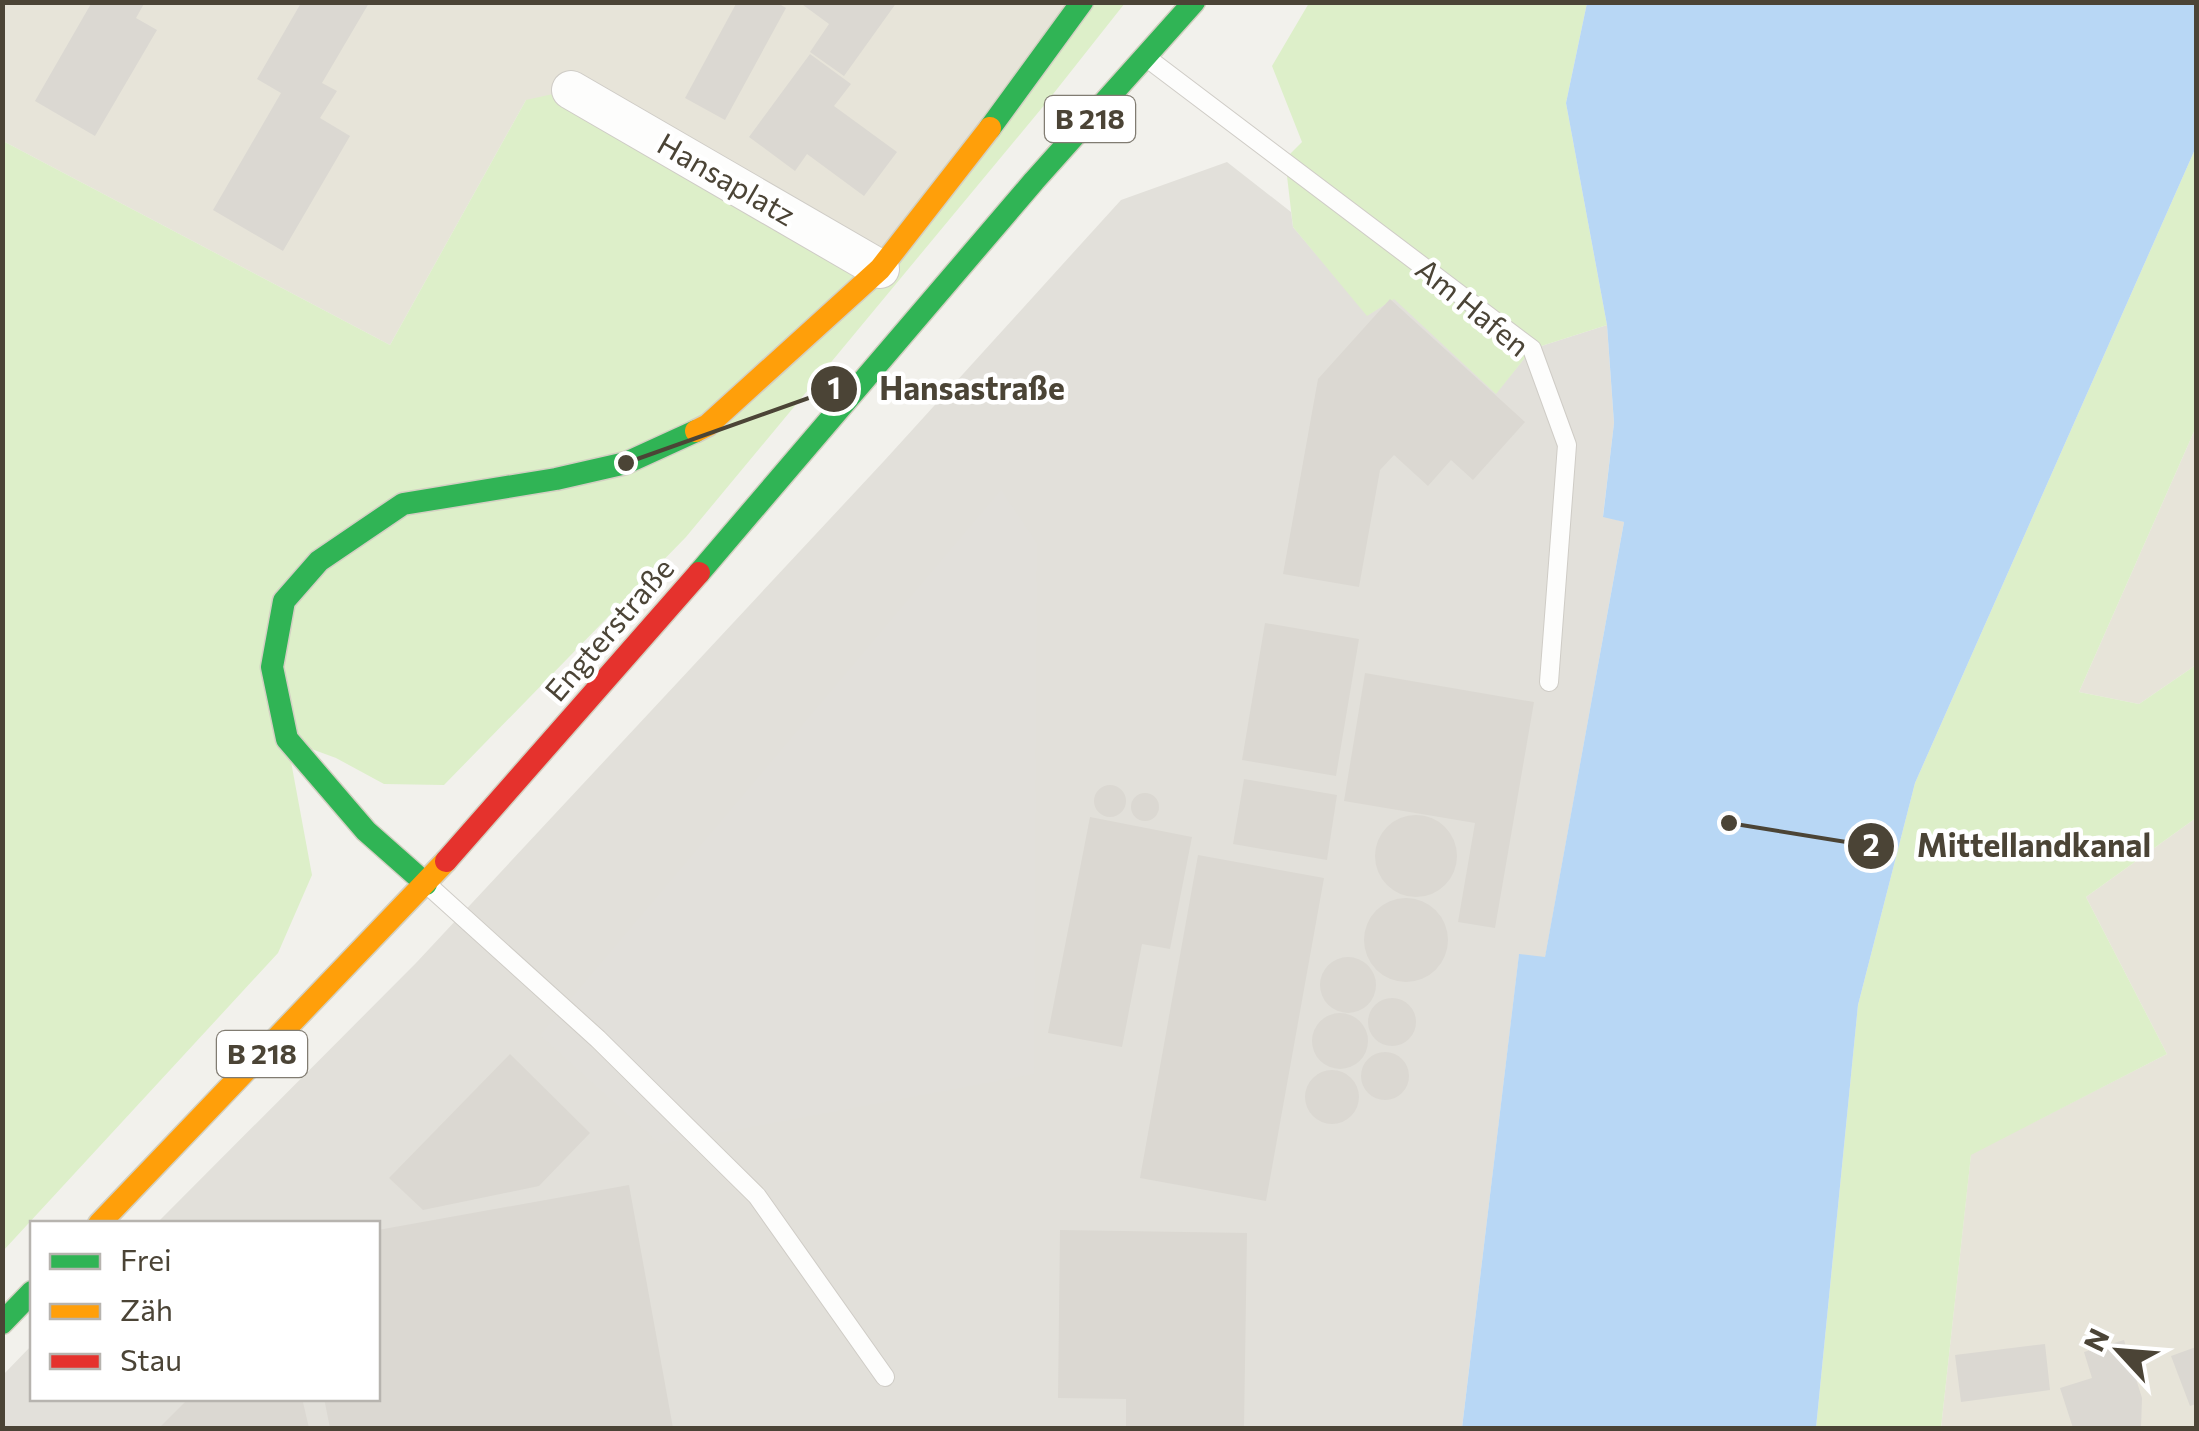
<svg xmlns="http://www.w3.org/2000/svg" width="2199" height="1431" font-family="Commissioner,sans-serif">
  <rect width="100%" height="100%" fill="#f2f1ec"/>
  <path fill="#e7e4d9" d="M 2,3 L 1082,3 L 880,269 L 526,100 L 390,345 L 3,141 Z
    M 2196,427 L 2196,665 L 2139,704 L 2079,692 Z
    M 2196,818 L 2196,1428 L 1941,1428 L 1971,1154 L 2167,1054 L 2086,897 Z"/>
  <path fill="#e2e0da" d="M 1227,162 L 1291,212 L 1293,227 L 1368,315 L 1394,298 L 1496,393 L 1532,349 L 1607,325 L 1614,423 L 1603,516 L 1624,522 L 1545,958 L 1519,955 L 1462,1428 L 3,1428 L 3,1375 L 32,1345 L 32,1398 L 378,1398 L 378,1224 L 157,1223 L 416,963 L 884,461 L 1121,200 Z"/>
  <path fill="#ddefc9" d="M 1082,3 L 1125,3 L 1046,103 L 686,537 L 444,785 L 384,784 L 336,758 L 287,740 L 312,875 L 278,953 L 3,1251 L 3,141 L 390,345 L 526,100 L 571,90 L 880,268 Z
    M 1309,3 L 1587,3 L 1566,103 L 1607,325 L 1532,349 L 1496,394 L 1394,299 L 1367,316 L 1293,227 L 1285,159 L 1302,142 L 1272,66 Z
    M 2196,147 L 2196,427 L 2079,692 L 2139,704 L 2196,665 L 2196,818 L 2086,897 L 2167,1054 L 1971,1155 L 1941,1428 L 1816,1428 L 1858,1005 L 1915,783 Z"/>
  <path fill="#e2e0db" d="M 1001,490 L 1037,543 L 1034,1074 L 660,1144 L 540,1035 Z"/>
  <path fill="#b8d7f5" d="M 1587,3 L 2196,3 L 2196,147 L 1915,783 L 1858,1005 L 1816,1428 L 1462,1428 L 1519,954 L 1545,957 L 1624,522 L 1603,517 L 1614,423 L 1607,325 L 1566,103 Z"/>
  <path fill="#dbd8d2" d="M 92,2 L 145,2 L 136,18 L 157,30 L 95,136 L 35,101 Z
    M 737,2 L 776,2 L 786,8 L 725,120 L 685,98 Z
    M 799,2 L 897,2 L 844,76 L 810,52 L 829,24 Z
    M 301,3 L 369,3 L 322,83 L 337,91 L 320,118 L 350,136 L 283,251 L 213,210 L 281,93 L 257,79 Z
    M 810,54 L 851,84 L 834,106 L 897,152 L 864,196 L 807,154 L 795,171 L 749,137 Z
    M 1390,299 L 1525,422 L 1473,480 L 1451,460 L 1428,486 L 1394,455 L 1380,470 L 1359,587 L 1283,574 L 1318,379 Z
    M 1265,623 L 1359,639 L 1336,776 L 1242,760 Z
    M 1365,673 L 1534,702 L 1495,928 L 1458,922 L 1475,823 L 1344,801 Z
    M 1244,779 L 1337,795 L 1327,860 L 1233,844 Z
    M1094 801a16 16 0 1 1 32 0a16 16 0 1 1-32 0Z
    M1131 807a14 14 0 1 1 28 0a14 14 0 1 1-28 0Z
    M1375 856a41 41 0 1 1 82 0a41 41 0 1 1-82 0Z
    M 1090,817 L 1192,837 L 1170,949 L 1142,944 L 1122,1047 L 1048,1033 Z
    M 1198,855 L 1324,878 L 1266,1201 L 1140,1178 Z
    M1364 940a42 42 0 1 1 84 0a42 42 0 1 1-84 0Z
    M1320 985a28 28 0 1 1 56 0a28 28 0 1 1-56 0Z
    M1368 1022a24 24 0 1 1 48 0a24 24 0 1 1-48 0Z
    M1312 1041a28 28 0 1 1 56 0a28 28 0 1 1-56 0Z
    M1361 1076a24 24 0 1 1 48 0a24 24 0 1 1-48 0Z
    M 510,1054 L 590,1133 L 539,1186 L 423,1210 L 389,1178 Z
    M1305 1097a27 27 0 1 1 54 0a27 27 0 1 1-54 0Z
    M 629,1185 L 673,1428 L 330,1428 L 324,1398 L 378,1398 L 378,1230 Z
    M 1060,1230 L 1247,1233 L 1244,1428 L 1126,1428 L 1126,1399 L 1058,1398 Z
    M 2124,1340 L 2142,1398 L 2141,1428 L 2073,1428 L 2060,1388 L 2092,1378 L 2084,1352 Z
    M 2045,1344 L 2050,1390 L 1961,1402 L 1955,1355 Z
    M 2196,1347 L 2196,1404 L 2190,1406 L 2171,1356 Z
    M 189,1398 L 302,1398 L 309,1428 L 159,1428 Z"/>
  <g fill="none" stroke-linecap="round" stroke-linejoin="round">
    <g stroke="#cfccc6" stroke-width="20">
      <path id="lane" d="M 1151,61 L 1532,349 L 1567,445 L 1549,682
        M 430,887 L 598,1039 L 757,1196 L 885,1377"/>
    </g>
    <g stroke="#cfccc6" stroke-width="40">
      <path id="street" d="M 571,90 L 880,269"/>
    </g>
    <g stroke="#d3d0c2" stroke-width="25">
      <path id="fast" d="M 990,128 L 1082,2
        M 699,573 L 1034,181 L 1194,2
        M 426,884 L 366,831 L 287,739 L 272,667 L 284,601 L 319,561 L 403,504 L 556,479 L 626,463 L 696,431
        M 2,1323 L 32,1292"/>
    </g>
    <g stroke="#d3d0c2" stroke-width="25">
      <path id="slow" d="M 696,431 L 708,425 L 880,269 L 990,128
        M 99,1224 L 446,861"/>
    </g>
    <g stroke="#d3d0c2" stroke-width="25">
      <path id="jam" d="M 446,861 L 699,573"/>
    </g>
    <use href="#lane" stroke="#fdfdfc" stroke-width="18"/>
    <use href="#street" stroke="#fdfdfc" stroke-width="38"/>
    <use href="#fast" stroke="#30b455" stroke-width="22"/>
    <use href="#slow" stroke="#ff9f0a" stroke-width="22"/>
    <use href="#jam" stroke="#e5322d" stroke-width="22"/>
  </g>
  <g text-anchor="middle" stroke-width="9" stroke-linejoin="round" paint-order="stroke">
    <g fill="#fff" stroke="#817c72" stroke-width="2.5">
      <rect x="1045" y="96" width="90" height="46" rx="8"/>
      <rect x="217" y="1031" width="90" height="46" rx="8"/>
    </g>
    <g font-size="28" font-weight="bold" fill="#4b4436">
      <text x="1090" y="129">B 218</text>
      <text x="262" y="1064">B 218</text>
    </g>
    <g font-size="30" fill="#4b4436" stroke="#fff">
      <text transform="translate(726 180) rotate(30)" y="10">Hansaplatz</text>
      <text transform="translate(1472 308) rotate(39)" y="10">Am Hafen</text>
      <text transform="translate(610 630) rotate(-49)" y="10">Engterstraße</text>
    </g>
  </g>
  <path fill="none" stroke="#4b4436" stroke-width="4" d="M626 463L834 389M1729 823L1871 846"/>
  <g fill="#4b4436" stroke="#fff" stroke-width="4">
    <circle cx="626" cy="463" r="10"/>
    <circle cx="1729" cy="823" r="10"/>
    <circle cx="834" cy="389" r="25"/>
    <circle cx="1871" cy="846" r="25"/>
  </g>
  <g font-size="30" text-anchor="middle" font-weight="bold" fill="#fff">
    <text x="834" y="399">1</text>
    <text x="1871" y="856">2</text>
  </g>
  <g font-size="32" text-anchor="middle" font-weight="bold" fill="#4b4436" stroke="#fff" stroke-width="9" stroke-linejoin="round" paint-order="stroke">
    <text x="972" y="400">Hansastraße</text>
    <text x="2034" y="857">Mittellandkanal</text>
  </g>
  <rect width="2199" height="1431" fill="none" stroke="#4b4436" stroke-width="10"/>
  <rect x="30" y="1221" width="350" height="180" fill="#ffffff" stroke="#b7b4af" stroke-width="2.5"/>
  <rect x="50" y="1254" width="50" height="15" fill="#30b455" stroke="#b7b4af" stroke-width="2.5"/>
  <text x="120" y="1271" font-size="30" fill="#4b4436">Frei</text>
  <rect x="50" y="1304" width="50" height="15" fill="#ff9f0a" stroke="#b7b4af" stroke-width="2.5"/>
  <text x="120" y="1321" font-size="30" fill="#4b4436">Zäh</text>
  <rect x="50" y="1354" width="50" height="15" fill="#e5322d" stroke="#b7b4af" stroke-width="2.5"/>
  <text x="120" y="1371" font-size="30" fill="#4b4436">Stau</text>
  <g transform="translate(2119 1351) rotate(296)" stroke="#ffffff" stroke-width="8" paint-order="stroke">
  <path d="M0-8L18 38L0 25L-18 38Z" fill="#4b4436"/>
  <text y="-15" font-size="28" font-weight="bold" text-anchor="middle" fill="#4b4436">N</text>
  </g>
</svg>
